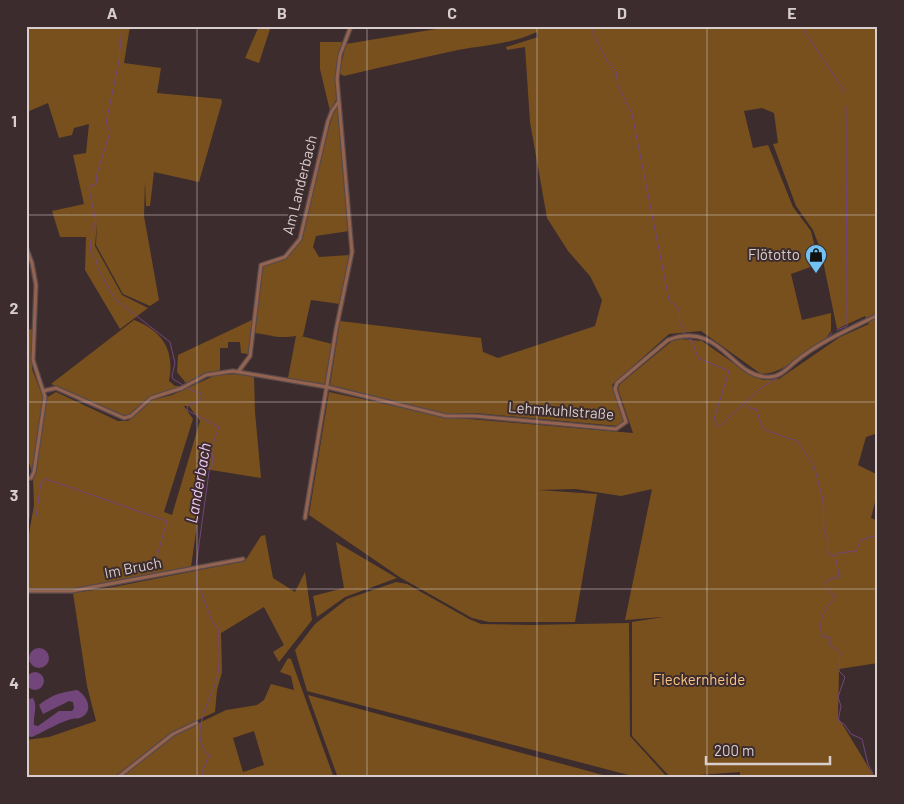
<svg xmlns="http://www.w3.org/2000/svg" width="904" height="804" font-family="Barlow,sans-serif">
  <rect width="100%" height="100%" fill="#3d2c2d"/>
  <path fill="#77501d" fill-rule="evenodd" d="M 26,26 L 130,26 L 124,63 L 161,68 L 157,93 L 221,99 L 222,102 L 199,182 L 154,172 L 150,206 L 146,206 L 145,181 L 144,216 L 159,300 L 150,306 L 123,294 L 96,245 L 97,222 L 95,246 L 122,295 L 148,308 L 120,329 L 85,270 L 86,237 L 60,237 L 52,211 L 84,204 L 73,155 L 86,153 L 89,124 L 74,128 L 72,135 L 59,138 L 48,103 L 27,112 Z
    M 259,26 L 271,26 L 259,63 L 245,58 Z
    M 454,26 L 878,26 L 878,433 L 866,437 L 858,465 L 878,475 L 878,490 L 871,518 L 878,521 L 878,663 L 839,669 L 838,717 L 875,778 L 740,778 L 740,772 L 670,777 L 632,736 L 632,622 L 663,617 L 625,620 L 652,489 L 621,496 L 576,489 L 538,490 L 597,494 L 575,622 L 489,622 L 472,618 L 401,578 L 309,515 L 329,392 L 446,417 L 633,433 L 618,389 L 620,384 L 672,341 L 680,339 L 702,341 L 746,372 L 763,380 L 779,379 L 840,337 L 869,324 L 865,316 L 837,329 L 821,251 L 813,230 L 796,206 L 773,144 L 778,143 L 774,113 L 762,108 L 744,111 L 753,148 L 768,145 L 793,207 L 811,231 L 819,264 L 791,274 L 802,320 L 831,313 L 831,331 L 826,338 C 808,350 784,374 761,374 L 701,331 L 669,334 L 612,385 L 624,421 L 618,426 L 475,413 L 446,414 L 330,385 L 340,321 L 481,338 L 483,352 L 498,358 L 595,326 L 602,300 L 590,276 L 568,251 L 547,218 L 530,122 L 525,47 L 507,50 L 506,47 L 538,37 L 537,32 C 512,44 485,45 458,50 C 420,58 382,67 344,76 L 339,73 L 346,44 Z
    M 320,42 L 342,42 L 335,74 L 337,98 L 330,111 L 320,69 Z
    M 336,107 L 339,108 L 349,231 L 316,236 L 313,247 L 319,257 L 350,255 L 340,304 L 311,300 L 303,336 L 301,336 L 332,344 L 326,382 L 323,385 L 288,378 L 296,336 C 276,339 273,335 254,333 L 263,266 L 283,260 L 301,240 L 329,127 Z
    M 134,320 C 163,331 175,351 169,381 L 175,386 L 183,386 L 151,396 L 130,414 L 124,416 L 51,384 Z
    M 252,320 L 248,354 L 241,353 L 240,342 L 228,342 L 228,348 L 220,348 L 220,370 L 186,383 L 177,372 L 178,355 Z
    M 32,329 L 32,369 L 43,397 L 32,472 L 26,453 L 26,330 Z
    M 238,374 L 254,377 L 255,412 L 261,478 L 205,469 L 191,567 L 73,589 L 26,589 L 26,551 L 34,505 L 33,479 L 36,474 L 46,398 L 56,392 L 118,421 L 128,421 L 152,400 L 172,395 L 216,375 ZM 184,406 L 189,406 L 200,421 L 172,515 L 164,512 L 193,419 Z
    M 265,535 L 273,578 L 295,592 L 305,572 L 312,620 L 279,662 L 273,652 L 284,645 L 264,607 L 221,633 L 222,672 L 217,690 L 215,712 L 172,732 L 113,778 L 26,778 L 26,740 L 49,737 L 96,721 L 87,686 L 73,593 L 114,587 L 245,561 L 261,536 Z
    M 336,542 L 397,578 L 345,597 L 317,617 L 313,596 L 344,588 Z
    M 396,582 L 407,584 L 469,619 L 481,624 L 530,625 L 629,623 L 630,736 L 668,778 L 640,778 L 307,691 L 295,650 L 315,624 L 347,599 Z
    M 288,658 L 291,659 L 334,778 L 119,778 L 174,735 L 226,710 L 257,705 L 264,700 L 271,684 L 294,690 L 291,676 L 280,672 ZM 254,731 L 264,765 L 243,772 L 233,738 Z
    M 308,695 L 614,778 L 338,778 Z"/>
  <path fill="#73467b" d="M29 658a10 10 0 1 1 20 0a10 10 0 1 1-20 0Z
    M26 681a9 9 0 1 1 18 0a9 9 0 1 1-18 0Z
    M 77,690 C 87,695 95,712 80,718 C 77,719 75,718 72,719 C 64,720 41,733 32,737 L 26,736 L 26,700 L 33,698 C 38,707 33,715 34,725 L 38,726 L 59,711 L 72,711 L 74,708 L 73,702 L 69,701 L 43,714 L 39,705 C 53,694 60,693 77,690 Z"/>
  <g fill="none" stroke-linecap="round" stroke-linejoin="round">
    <path stroke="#73467b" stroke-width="1" d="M 122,26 L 119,61 L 106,123 L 110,132 L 97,174 L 96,184 L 90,186 L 89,190 L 96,221 L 92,229 L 90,252 L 96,259 L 98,269 L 115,299 L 170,342 L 175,363 L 172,376 L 173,379 L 183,385
      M 593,26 L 593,34 L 608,63 L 616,71 L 618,86 L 632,114 L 669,300 L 679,309 L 680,324 L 684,329 L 684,334
      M 801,26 L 845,92
      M 837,330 L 847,326 L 846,106
      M 685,338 L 692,340 L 698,358 L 729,371 L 714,419 L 718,427 L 745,403
      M 823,341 L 832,333
      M 779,372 L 795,360
      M 781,376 L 762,387 L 745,403 L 749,408 L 756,409 L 763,428 L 767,431 L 797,441 L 814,466 L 823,500 L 824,531 L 828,539 L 827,553 L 835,556
      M 186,388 L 200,393 L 202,396 L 199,402 L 188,405 L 187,410 L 219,427 L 214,441 L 212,465 L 209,472 L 196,566 L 196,585 L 202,594 L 212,622 L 219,628 C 218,644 221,662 217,678 C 211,700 187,736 209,755 L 202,772 L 204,778
      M 36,517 L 41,482 L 46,479 L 167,521 L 152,574
      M 875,778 L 868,764 L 862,739 L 851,734 L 844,724 L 838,721 L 841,706 L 838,697 L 845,677 L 839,671 L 840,652 L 830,645 L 830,637 L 823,637 C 817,622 824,608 835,598 L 835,596 L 826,588 L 825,583 L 832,578 L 838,578 L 839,573 L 835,556 L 838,553 L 856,551 L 861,540 L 878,535"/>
    <g stroke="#59494a" stroke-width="5.5">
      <path id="street" d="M 26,247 L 32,263 L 36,285 L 33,360 L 45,397 L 34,472 L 31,478 L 26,479
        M 238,372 L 250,356 L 261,265 L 285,257 L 300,239 L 328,121 L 332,111 L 339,101
        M 43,391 L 56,388 L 124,418 L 131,416 L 151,398 L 182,388 L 206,375 L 233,371 L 327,387 L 446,416 L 475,416 L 616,429 L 626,422 L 615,389 L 617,383 L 668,340 C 721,320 731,378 769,377 C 780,377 787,369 795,362 C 818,343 847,330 874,317 L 878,317
        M 305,518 L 336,330 L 352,252 L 337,79 L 340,55 L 351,26
        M 26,591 L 72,591 L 243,559
        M 117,778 L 173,734 L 196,723"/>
    </g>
    <g stroke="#59494a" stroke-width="8">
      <path id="secondary" d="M 26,484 L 26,516"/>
    </g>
    <use href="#street" stroke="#94634f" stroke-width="3"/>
    <use href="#secondary" stroke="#cc7e5d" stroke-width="5"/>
  </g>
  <path fill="none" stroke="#d9cece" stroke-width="1" stroke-opacity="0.55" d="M 197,26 L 197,778M 367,26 L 367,778M 537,26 L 537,778M 707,26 L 707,778M 26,215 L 878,215M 26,402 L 878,402M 26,589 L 878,589"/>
  <defs>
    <g id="shop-pin" transform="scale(1.125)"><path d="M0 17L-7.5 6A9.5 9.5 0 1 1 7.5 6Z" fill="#72c1f5" stroke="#3d2c2d"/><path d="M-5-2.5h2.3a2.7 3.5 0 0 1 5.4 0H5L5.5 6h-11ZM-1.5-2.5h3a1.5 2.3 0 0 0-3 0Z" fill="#111"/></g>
  </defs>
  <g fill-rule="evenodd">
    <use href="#shop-pin" x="816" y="255"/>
  </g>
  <g text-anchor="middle" stroke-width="4" stroke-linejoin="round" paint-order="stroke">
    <g font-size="15" fill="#d9cece" stroke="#3d2c2d">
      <text transform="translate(300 185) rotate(-76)" y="5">Am Landerbach</text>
      <text transform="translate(561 411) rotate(4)" y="5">Lehmkuhlstraße</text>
      <text transform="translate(133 568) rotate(-11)" y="5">Im Bruch</text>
    </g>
    <g font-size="15" fill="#d9cece" stroke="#3d2c2d" text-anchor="end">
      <text x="800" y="260">Flötotto</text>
    </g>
    <g font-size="15" fill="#fcc584" stroke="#3d2c2d">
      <text x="699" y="685">Fleckernheide</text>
    </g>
    <g font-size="16" font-style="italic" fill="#f1c9f8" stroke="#3d2c2d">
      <text transform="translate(198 483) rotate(-80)" y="6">Landerbach</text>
    </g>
  </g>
  <rect width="904" height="804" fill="none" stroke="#3d2c2d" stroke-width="55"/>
  <path d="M706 756v8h124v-8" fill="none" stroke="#d9cece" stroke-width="2.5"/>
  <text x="714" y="756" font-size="15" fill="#d9cece" stroke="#3d2c2d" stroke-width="4" paint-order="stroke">200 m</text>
  <rect x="28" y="28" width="848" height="748" fill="none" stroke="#d9cece" stroke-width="2"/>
  <g font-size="16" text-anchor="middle" font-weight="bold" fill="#d9cece">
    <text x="112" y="19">A</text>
    <text x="282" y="19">B</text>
    <text x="452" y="19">C</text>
    <text x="622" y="19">D</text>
    <text x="792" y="19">E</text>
    <text x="14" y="127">1</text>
    <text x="14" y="314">2</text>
    <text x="14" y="501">3</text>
    <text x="14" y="689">4</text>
  </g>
</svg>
